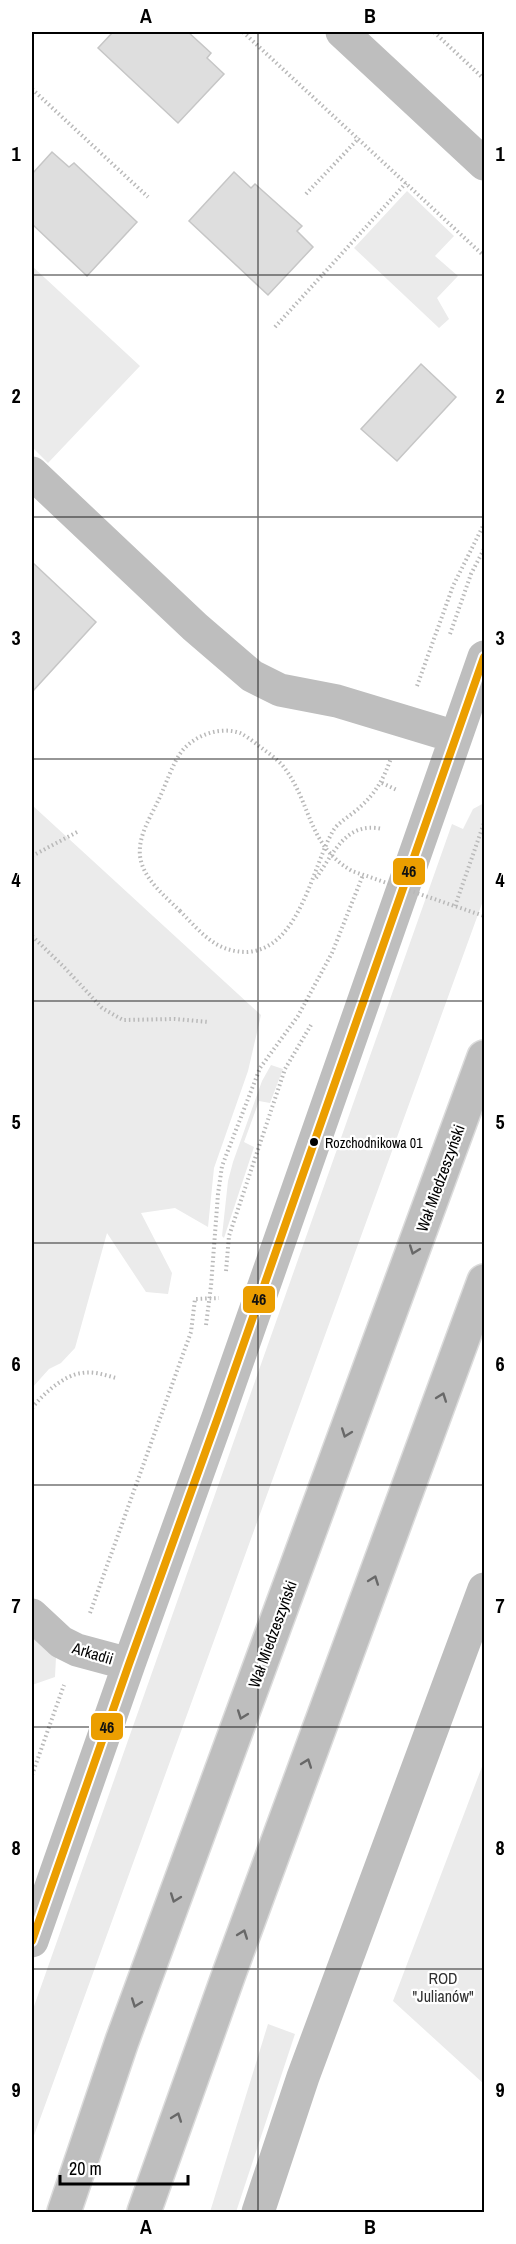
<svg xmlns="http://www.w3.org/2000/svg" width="516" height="2244" font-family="'Archivo Narrow',sans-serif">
  <rect width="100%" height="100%" fill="#fff"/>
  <path fill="#ebebeb" d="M 407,191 L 454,236 L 435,256 L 458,276 L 437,298 L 449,319 L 439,328 L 354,248 Z
    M 32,266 L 140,366 L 48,463 L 32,447 Z
    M 484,803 L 484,898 L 32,2141 L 32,2012 L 452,824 L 463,829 L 473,809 Z
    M 32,805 L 261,1015 L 248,1071 L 214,1168 L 208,1227 L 175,1208 L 141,1213 L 172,1273 L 168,1294 L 146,1292 L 107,1233 L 75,1348 L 61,1363 L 49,1369 L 32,1388 Z
    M 271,1065 L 283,1069 L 270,1103 L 259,1101 L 244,1142 L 254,1147 L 224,1238 L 222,1236 L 228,1181 L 233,1162 L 262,1081 Z
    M 32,1635 L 56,1657 L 55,1677 L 32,1685 Z
    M 483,1764 L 484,1765 L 484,2084 L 393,2001 Z
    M 268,2024 L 295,2034 L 236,2212 L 210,2212 Z"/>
  <path fill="#dedede" stroke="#c6c6c6" stroke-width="1.5" d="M 113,32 L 188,32 L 211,53 L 207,58 L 224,74 L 178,123 L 98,48 Z
    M 52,152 L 69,167 L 74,163 L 137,222 L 87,276 L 32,224 L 32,174 Z
    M 234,172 L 251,188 L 255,184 L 302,226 L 297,231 L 313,247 L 268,295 L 189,221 Z
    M 421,364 L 456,397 L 397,461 L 361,429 Z
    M 32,562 L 96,622 L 32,692 Z"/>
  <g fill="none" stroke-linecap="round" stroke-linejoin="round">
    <g stroke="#dbdbdb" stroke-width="36">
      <path id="major" d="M 64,2212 L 122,2041 L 484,1057
        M 144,2212 L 230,1971 L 484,1281"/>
    </g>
    <path stroke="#b9b9b9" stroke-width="4" stroke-dasharray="1.5 3" stroke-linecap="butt" d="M 243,32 L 484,256
      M 434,32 L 484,79
      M 32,89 L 148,197
      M 306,194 L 359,138
      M 275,327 L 406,183
      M 450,634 L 471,574 L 484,549
      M 417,686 L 453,586 L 484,524
      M 382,783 L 397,790
      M 32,856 L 79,831
      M 316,878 C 334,853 346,821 382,829
      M 455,906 L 484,823
      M 180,911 C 190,921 201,934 213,942 C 223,949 235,952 247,952 C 300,949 312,867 333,831 C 338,822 352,815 360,807 C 376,793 384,778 391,758
      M 32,936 L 64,967 L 102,1008 L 123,1020 L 175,1019 L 209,1022
      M 226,1271 L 229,1236 L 285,1069 L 311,1025
      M 206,1325 L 211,1286 L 218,1194 L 222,1166 L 260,1068 L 298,1016 L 332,953 L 363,875
      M 32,1408 C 43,1394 64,1375 82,1373 C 94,1371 105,1375 116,1378
      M 90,1613 L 191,1332 L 195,1299 L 219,1298
      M 32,1775 L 64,1685"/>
    <path stroke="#bebebe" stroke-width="33" d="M 342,32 L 484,164
      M 32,473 L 195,627 L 252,676 L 280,690 L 337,701 L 456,737
      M 32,1615 L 61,1642 L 77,1650 L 129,1664
      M 32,1941 L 129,1664 L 218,1417 L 484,657
      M 258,2212 L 303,2077 L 484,1589"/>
    <use href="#major" stroke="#bebebe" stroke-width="33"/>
    <path stroke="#b9b9b9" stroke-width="4" stroke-dasharray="1.5 3" stroke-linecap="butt" d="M 180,911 C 165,896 143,879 140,856 C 138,836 150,818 158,801 C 166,785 172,764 182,751 C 195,735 220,726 240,733 C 246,736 253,741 259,746 C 267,752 276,758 283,766 C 312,803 307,845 352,871 L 484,916"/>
    <g stroke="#fff" stroke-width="12">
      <path id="bus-1" d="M 32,1941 L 129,1664 L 218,1417 L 484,657"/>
    </g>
    <use href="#bus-1" stroke="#eb9e00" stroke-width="8"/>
  </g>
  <defs><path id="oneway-chevron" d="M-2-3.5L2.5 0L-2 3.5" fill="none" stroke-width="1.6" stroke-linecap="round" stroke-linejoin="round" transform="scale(1.5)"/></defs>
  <g stroke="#686868">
    <use href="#oneway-chevron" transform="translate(414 1250) rotate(110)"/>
    <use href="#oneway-chevron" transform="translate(442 1397) rotate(-70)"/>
    <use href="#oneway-chevron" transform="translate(346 1433) rotate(110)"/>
    <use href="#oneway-chevron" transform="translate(374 1580) rotate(-70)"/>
    <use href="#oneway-chevron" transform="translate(242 1715) rotate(110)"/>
    <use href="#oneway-chevron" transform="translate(307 1763) rotate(-70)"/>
    <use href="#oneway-chevron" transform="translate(175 1898) rotate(110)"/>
    <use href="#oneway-chevron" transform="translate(243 1934) rotate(-70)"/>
    <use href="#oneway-chevron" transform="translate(136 2003) rotate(110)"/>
    <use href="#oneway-chevron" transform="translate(177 2117) rotate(-70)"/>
  </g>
  <path fill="none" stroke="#000" stroke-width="1.5" stroke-opacity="0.55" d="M 258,32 L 258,2212M 32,275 L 484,275M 32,517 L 484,517M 32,759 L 484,759M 32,1001 L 484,1001M 32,1243 L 484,1243M 32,1485 L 484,1485M 32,1727 L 484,1727M 32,1969 L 484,1969"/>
  <circle fill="#000" stroke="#fff" stroke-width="2" cx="314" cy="1142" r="5"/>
  <g text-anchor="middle" stroke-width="4.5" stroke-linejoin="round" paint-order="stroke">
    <g font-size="14" fill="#000" stroke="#fff" text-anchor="start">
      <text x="325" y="1148">Rozchodnikowa 01</text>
    </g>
    <g font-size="16" fill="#000" stroke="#fff">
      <text transform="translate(440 1178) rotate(-70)" y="6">Wał Miedzeszyński</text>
      <text transform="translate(272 1634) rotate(-70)" y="6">Wał Miedzeszyński</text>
      <text transform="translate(93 1653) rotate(17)" y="6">Arkadii</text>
    </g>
    <g font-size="16" fill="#313131" stroke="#fff">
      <text x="443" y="1984">ROD<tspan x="443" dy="18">"Julianów"</tspan></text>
    </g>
  </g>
  <g stroke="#fff" stroke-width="2">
    <rect x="392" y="857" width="34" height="29" rx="6" fill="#eb9e00"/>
    <rect x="242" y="1285" width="34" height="29" rx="6" fill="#eb9e00"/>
    <rect x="90" y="1712" width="34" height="29" rx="6" fill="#eb9e00"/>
  </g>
  <g font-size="16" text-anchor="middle" font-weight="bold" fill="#111">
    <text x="409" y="877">46</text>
    <text x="259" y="1305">46</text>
    <text x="107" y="1733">46</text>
  </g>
  <rect width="516" height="2244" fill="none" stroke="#ffffff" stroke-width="66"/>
  <path d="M60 2175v9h128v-9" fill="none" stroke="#000000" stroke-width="3"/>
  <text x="69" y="2175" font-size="18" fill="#000000" stroke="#ffffff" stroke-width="4.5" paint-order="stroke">20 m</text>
  <rect x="33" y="33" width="450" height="2178" fill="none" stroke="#000" stroke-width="2"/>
  <g font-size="20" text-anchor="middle" font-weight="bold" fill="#000">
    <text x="146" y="23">A</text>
    <text x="370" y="23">B</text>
    <text x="16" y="161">1</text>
    <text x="500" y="161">1</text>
    <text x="16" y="403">2</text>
    <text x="500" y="403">2</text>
    <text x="16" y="645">3</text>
    <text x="500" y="645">3</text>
    <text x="16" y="887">4</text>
    <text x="500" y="887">4</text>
    <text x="16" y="1129">5</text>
    <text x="500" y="1129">5</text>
    <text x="16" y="1371">6</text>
    <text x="500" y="1371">6</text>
    <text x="16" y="1613">7</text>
    <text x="500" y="1613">7</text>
    <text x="16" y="1855">8</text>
    <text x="500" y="1855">8</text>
    <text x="16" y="2097">9</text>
    <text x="500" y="2097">9</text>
    <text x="146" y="2234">A</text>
    <text x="370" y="2234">B</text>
  </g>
</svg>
